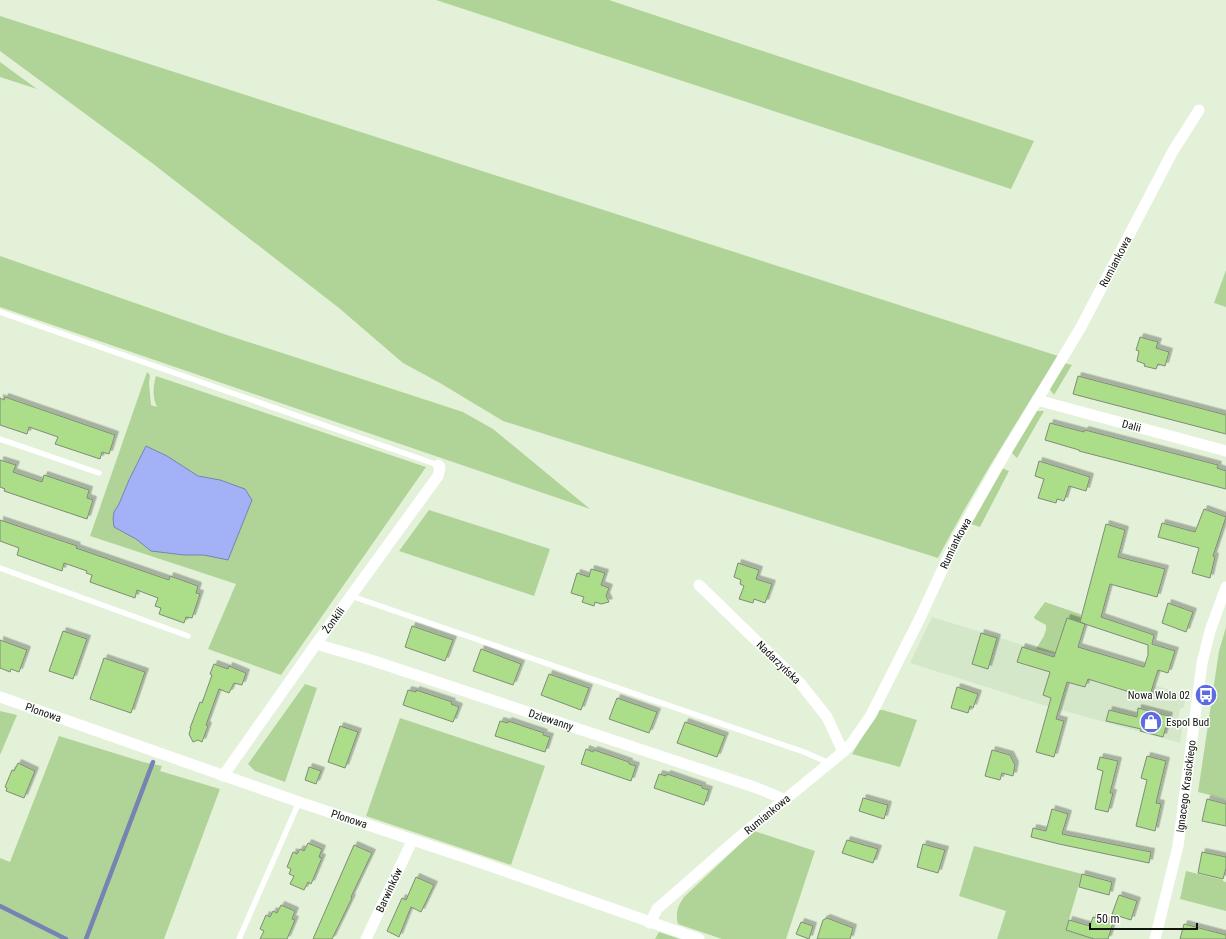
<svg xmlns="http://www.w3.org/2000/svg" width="1226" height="939" font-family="'Roboto Condensed',sans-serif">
  <defs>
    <filter id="shadow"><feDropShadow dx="3.5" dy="-3.5" stdDeviation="0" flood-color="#0004"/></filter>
  </defs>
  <rect width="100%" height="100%" fill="#e3f1d9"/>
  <path fill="#d5e7c9" d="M 932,617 L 1186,695 L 1184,707 L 1180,709 L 1178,719 L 1183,723 L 1180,743 L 1043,705 L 910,663 Z"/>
  <path fill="#b0d497" d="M 436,0 L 609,0 L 1034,141 L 1011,189 Z
    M 0,16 L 1058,356 C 1016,423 974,489 938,558 L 503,421 L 440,383 L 403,363 L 339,308 L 152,163 L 0,51 Z
    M 0,62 L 37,89 L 0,77 Z
    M 0,256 L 227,335 L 463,412 L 493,429 L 590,509 L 0,307 Z
    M 1226,270 L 1226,307 L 1214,303 Z
    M 1064,363 L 1072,365 L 1054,395 L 1049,388 Z
    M 147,372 L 150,375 L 149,383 L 151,405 L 157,407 C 152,397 153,386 156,376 L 426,467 L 281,675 L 208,649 L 236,584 L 90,536 Z
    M 1036,411 L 1044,411 L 1017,458 L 1011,452 Z
    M 1002,468 L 1009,471 L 980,527 L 971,524 Z
    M 429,510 L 550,549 L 534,596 L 399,551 Z
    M 1045,602 L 1080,614 L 1086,621 L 1085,624 L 1067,618 L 1055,654 L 1036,649 L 1044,636 L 1046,629 L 1046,625 L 1035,619 L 1034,617 Z
    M 1226,627 L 1226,799 L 1198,792 L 1219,651 Z
    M 305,684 L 317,688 L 285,782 L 255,771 L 248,764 Z
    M 878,710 L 883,710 L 917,720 L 900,767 L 852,754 Z
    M 0,711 L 17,715 L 0,755 Z
    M 400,718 L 545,766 L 511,865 L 366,816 Z
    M 59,736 L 143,762 L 162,766 L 160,771 L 220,789 L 164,939 L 0,939 L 0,858 L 10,862 Z
    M 754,831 L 815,851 L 786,939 L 722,939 L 678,924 C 675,913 678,906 684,897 Z
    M 974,846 L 1082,874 L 1066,930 L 1094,939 L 997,939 L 1006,911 L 959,896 Z
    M 1186,871 L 1223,880 L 1223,881 L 1226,882 L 1226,911 L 1180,899 Z
    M 659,932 L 680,939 L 655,939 Z"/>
  <path fill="#a3b2f7" stroke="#7783b1" d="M 146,446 L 167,456 L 198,476 L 220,480 L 245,489 L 252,500 L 228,560 L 204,555 L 184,555 L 151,551 L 136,539 L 114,527 L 113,519 L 114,512 L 119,504 L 129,480 Z"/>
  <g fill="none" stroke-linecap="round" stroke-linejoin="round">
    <path stroke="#7783b1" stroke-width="4.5" d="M 0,906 L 66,939
      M 86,939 L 153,762"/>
  </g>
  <path fill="#acdd88" stroke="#7f8c77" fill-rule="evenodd" filter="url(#shadow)" d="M 1140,337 L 1158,342 L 1156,348 L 1169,352 L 1165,366 L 1158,364 L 1156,369 L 1144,366 L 1145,364 L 1137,361 L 1139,351 L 1136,350 Z
    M 1078,376 L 1226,415 L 1226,434 L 1073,394 Z
    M 5,397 L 115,435 L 109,454 L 102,452 L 100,459 L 55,444 L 58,437 L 29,427 L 27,434 L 0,425 L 0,398 L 4,400 Z
    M 1050,423 L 1084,432 L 1085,430 L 1218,465 L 1217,468 L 1226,471 L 1226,489 L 1079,451 L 1079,450 L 1045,440 Z
    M 0,460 L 16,465 L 13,472 L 36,480 L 42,482 L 44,475 L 89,490 L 87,498 L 93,500 L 87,519 L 4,491 L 5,489 L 0,487 Z
    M 1039,461 L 1090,477 L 1086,491 L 1069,486 L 1064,501 L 1057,499 L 1056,503 L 1038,498 L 1044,479 L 1035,476 Z
    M 1204,509 L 1226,517 L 1213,556 L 1215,557 L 1210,578 L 1192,573 L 1199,548 L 1158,537 L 1162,523 L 1195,532 Z
    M 0,520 L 77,546 L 76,548 L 169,580 L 170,576 L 198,586 L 196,593 L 200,594 L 192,618 L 186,617 L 184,623 L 159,614 L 161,608 L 155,606 L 158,598 L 137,590 L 135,598 L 90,582 L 92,575 L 86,573 L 87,571 L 64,563 L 62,571 L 17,555 L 19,548 L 0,541 Z
    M 1106,524 L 1125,530 L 1118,557 L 1165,569 L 1157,597 L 1110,584 L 1101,617 L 1154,635 L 1152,644 L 1175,651 L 1168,673 L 1158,670 L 1149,698 L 1088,679 L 1085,687 L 1067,682 L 1056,719 L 1064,721 L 1054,757 L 1036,752 L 1051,698 L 1043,695 L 1050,672 L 1017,662 L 1022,647 L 1054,657 L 1067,618 L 1085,624 L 1080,622 ZM 1085,624 L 1148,645 L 1148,655 L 1144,667 L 1078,647 Z
    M 738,563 L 759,570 L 756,579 L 772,584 L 765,603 L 754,599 L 753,603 L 739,599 L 744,586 L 740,584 L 741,580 L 734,577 Z
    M 591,569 L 605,573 L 601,585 L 609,588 L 606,596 L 609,602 L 601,604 L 595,602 L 594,606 L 582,602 L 584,597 L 571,593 L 577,573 L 589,577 Z
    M 1168,603 L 1193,612 L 1186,632 L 1162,623 Z
    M 412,626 L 453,640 L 445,661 L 405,647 Z
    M 63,631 L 87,639 L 73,679 L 49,671 Z
    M 981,633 L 997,638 L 988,669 L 972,664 Z
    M 0,640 L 27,650 L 19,672 L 11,669 L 10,672 L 0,668 Z
    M 481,649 L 521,664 L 513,685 L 473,671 Z
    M 104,658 L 145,672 L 131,713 L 90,699 Z
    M 214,664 L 228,669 L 229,666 L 246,673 L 242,685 L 234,683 L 229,693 L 219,689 L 206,725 L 208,726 L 202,742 L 198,740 L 193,742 L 189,734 L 191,728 L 190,728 L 200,702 L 202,703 L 212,675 L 210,674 Z
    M 549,674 L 589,688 L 581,710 L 541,695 Z
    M 957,687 L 978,694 L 973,708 L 970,706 L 968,713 L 951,708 Z
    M 408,690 L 416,692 L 416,690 L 452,702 L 451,704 L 459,707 L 453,722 L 403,705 Z
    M 617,698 L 657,712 L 649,733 L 609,719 Z
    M 1138,708 L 1169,716 L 1163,737 L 1140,731 L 1141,729 L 1106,721 L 1109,710 L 1137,717 Z
    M 500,721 L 508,723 L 508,721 L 544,733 L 543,735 L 550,737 L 545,752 L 495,736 Z
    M 685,722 L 725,736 L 717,757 L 677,743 Z
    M 340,726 L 358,732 L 345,768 L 328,762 Z
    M 586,749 L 593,752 L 594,750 L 629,762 L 629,764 L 636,766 L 631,781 L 581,764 Z
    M 992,750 L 1010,755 L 1015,765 L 1013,776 L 1002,773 L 1000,780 L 985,776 Z
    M 1147,756 L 1166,761 L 1156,803 L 1161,804 L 1155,831 L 1136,826 L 1147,780 L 1141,778 Z
    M 1100,757 L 1118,761 L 1110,793 L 1113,793 L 1108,812 L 1095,809 L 1103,771 L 1097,769 Z
    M 18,763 L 35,771 L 24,798 L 6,791 L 7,788 L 5,787 L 12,770 L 14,771 Z
    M 309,767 L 321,771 L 316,784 L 305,780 Z
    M 659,774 L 666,776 L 667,774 L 702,786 L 702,788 L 709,790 L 704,805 L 654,788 Z
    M 863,798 L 888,805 L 884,819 L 859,811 Z
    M 1207,799 L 1226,804 L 1226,826 L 1202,821 Z
    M 1052,809 L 1068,814 L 1062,834 L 1151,852 L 1149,863 L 1059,844 L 1031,837 L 1033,828 L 1046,831 Z
    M 847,840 L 878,849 L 873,863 L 842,853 Z
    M 308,843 L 322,849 L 319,857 L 322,858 L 311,884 L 308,882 L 304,890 L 290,884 L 294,876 L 289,874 L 291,869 L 287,867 L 293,852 L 297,854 L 300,849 L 304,851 Z
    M 923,844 L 945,850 L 938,873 L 917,867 Z
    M 354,845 L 372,853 L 351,897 L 352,898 L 332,939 L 313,939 Z
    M 1202,852 L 1226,857 L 1226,868 L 1223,879 L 1198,873 Z
    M 1082,874 L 1112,882 L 1109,895 L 1079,887 Z
    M 416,877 L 434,885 L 421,912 L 411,907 L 399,937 L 387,931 L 402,898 L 406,900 Z
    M 1119,895 L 1137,901 L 1131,920 L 1112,914 Z
    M 281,905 L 295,911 L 292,919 L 295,920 L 287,939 L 260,939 L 264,931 L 260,929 L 266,915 L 270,917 L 273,911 L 277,913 Z
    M 1093,917 L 1113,923 L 1108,939 L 1094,939 L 1066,930 L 1069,920 L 1090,926 Z
    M 827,918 L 853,928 L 850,939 L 817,939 L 823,920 Z
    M 801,922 L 813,926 L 809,939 L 796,934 Z
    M 1184,924 L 1226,935 L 1226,939 L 1180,939 Z"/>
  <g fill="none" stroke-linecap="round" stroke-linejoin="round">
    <path stroke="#fff" stroke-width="5.5" d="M 0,312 L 438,465
      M 0,439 L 99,473
      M 0,568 L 188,636
      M 351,596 L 804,752 L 829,763
      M 239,939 L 299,802"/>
    <g stroke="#fff" stroke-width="11">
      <path id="s1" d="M 1037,400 L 1226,451"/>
      <path id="s2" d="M 699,585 L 800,683 L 827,717 L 843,752"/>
      <path id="s3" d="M 316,644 L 371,660 L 757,788 L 786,800"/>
      <path id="s4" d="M 0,697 L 299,802 L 476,861 L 699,939"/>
      <path id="s5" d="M 223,776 L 316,644 L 438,476 L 440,467 L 438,465"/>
      <path id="s6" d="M 650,923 L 657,909 L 737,839 L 843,752 L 851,744 L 871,715 L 920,618 L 956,540 L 1003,457 L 1081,327 L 1173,151 L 1199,110"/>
      <path id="s7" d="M 366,939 L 412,841"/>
      <path id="s8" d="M 1155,939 L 1178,846 L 1202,663 L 1210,631 L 1226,587"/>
    </g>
  </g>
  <defs>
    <g id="bus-disc" transform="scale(1.15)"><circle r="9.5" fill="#5d6be2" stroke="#fff"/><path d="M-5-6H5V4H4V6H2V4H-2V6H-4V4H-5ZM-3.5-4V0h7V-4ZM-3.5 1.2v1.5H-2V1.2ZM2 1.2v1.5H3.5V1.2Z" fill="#fff"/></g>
    <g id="shop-disc" transform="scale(1.15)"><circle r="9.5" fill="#5d6be2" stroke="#fff"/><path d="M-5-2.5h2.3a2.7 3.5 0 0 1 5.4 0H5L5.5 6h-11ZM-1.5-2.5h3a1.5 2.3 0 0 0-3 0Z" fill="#fff"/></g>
  </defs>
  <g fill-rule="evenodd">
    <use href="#bus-disc" x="1206" y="695"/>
    <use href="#shop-disc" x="1151" y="722"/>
  </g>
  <g text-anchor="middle" stroke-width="3" stroke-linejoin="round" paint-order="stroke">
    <g font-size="11" fill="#10150d" stroke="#fff">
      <text dy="4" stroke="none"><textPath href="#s6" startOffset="821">Rumiankowa</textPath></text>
      <text dy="4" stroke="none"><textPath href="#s1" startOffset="98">Dalii</textPath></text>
      <text dy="4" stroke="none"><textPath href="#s6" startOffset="497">Rumiankowa</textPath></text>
      <text dy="4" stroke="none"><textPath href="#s5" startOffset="191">Żonkili</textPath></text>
      <text dy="4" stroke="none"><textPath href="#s2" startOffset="111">Nadarzyńska</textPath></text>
      <text dy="4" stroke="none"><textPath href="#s4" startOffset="46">Plonowa</textPath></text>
      <text dy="4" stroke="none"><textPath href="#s3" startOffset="247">Dziewanny</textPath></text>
      <text dy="4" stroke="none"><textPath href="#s8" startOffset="156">Ignacego Krasickiego</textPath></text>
      <text dy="4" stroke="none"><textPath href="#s6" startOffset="161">Rumiankowa</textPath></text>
      <text dy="4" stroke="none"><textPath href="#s4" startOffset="370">Plonowa</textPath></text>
      <text dy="4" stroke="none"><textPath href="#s7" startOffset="54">Barwinków</textPath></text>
    </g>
    <g font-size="11" fill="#10150d" stroke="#fff" text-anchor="end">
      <text x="1190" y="699">Nowa Wola 02</text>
      <text x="1166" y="726" text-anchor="start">Espol Bud</text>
    </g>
  </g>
  <path d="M1090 923v6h107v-6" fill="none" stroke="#10150d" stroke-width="2"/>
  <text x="1096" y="923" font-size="12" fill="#10150d" stroke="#ffffff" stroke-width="3" paint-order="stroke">50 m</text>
</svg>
